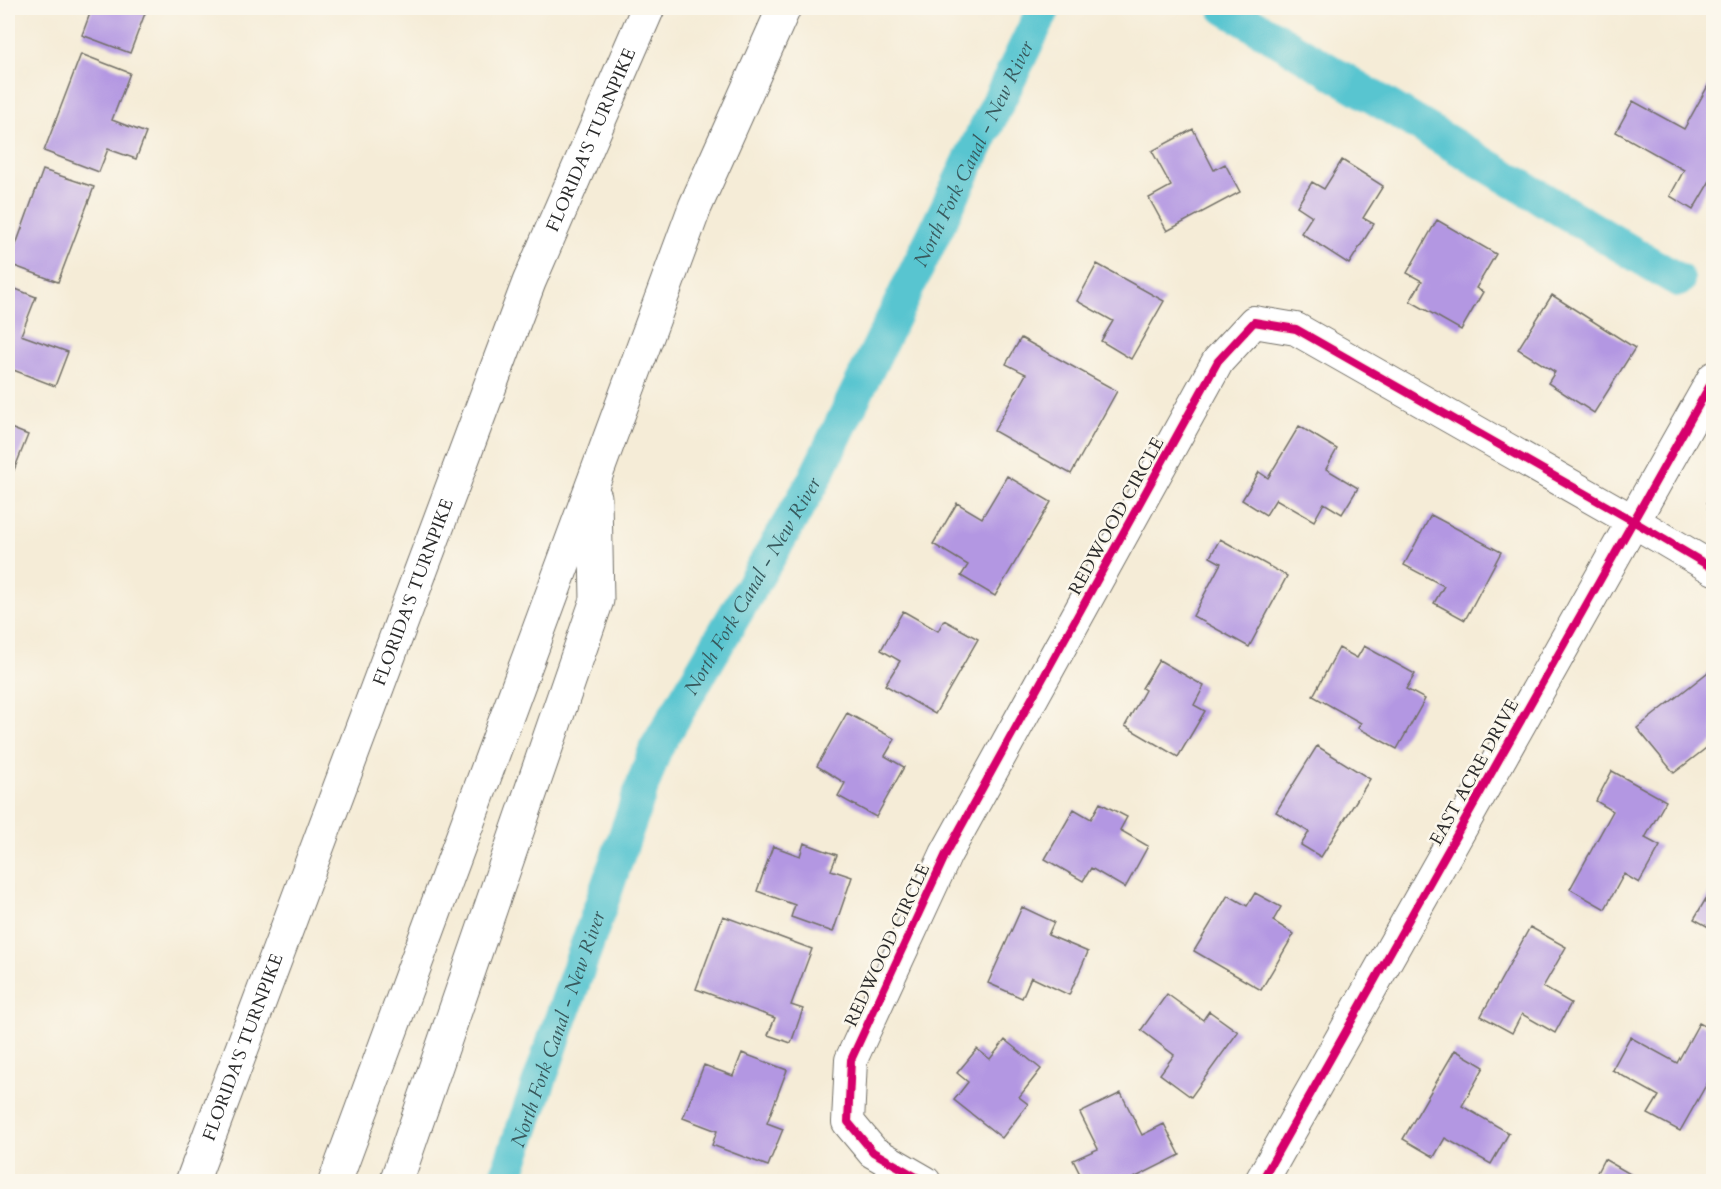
<svg xmlns="http://www.w3.org/2000/svg" width="1721" height="1189" font-family="Cardo,serif">
  <rect width="100%" height="100%" fill="#fbf7ec"/>
  <filter id="ink" filterUnits="userSpaceOnUse"><feTurbulence type="fractalNoise" baseFrequency=".0167" numOctaves="2"/><feDisplacementMap in="SourceGraphic" scale="12" xChannelSelector="R" yChannelSelector="G"/><feConvolveMatrix kernelMatrix="1 2 1 2 8 2 1 2 1" color-interpolation-filters="sRGB"/></filter>
  <filter id="wash" filterUnits="userSpaceOnUse"><feTurbulence type="fractalNoise" baseFrequency=".008" numOctaves="4" result="noise"/><feDisplacementMap in="SourceGraphic" scale="24" xChannelSelector="R" yChannelSelector="G"/><feGaussianBlur stdDeviation="1.35" result="paint"/><feColorMatrix in="noise" values="0 0 0 0 0 0 0 0 0 0 0 0 0 0 0 0 0 1.4 0 .05"/><feComposite in="paint" operator="in"/></filter>
  <g filter="url(#wash)">
    <rect width="100%" height="100%" fill="#f5ecd7"/>
    <g fill="none" stroke-linecap="round" stroke-linejoin="round">
      <g stroke="#58c5d0" stroke-width="34">
        <path d="M 1225,8 L 1678,280"/>
        <path id="s1" d="M 504,1182 L 655,750 L 812,484 L 1044,8"/>
      </g>
    </g>
    <g id="blocks">
      <path fill="#b397e2" d="M 92,8 L 147,8 L 130,53 L 82,35 Z
        M 81,54 L 130,73 L 112,120 L 146,133 L 136,159 L 108,149 L 99,172 L 44,151 Z
        M 1714,75 L 1714,174 L 1693,210 L 1670,196 L 1684,170 L 1616,132 L 1633,101 L 1684,129 Z
        M 1193,129 L 1214,170 L 1225,164 L 1240,192 L 1167,231 L 1149,198 L 1171,186 L 1152,151 Z
        M 1342,160 L 1383,186 L 1363,218 L 1374,224 L 1349,264 L 1301,233 L 1312,216 L 1297,206 L 1312,182 L 1324,189 Z
        M 43,170 L 94,187 L 58,282 L 9,264 Z
        M 1437,220 L 1496,254 L 1476,288 L 1483,292 L 1461,330 L 1410,301 L 1422,281 L 1407,273 Z
        M 1097,264 L 1164,301 L 1131,359 L 1101,341 L 1113,321 L 1077,301 Z
        M 8,286 L 36,297 L 21,335 L 68,352 L 55,386 L 8,368 Z
        M 1552,295 L 1635,348 L 1594,413 L 1548,383 L 1555,372 L 1518,349 Z
        M 1021,338 L 1117,391 L 1071,474 L 994,431 L 1026,374 L 1006,364 Z
        M 1299,426 L 1337,449 L 1326,469 L 1358,488 L 1342,514 L 1324,503 L 1314,521 L 1276,499 L 1266,515 L 1242,500 L 1259,472 L 1268,478 Z
        M 8,427 L 28,435 L 8,485 Z
        M 1007,476 L 1051,502 L 995,596 L 961,576 L 968,565 L 933,544 L 957,503 L 982,518 Z
        M 1431,515 L 1501,552 L 1465,620 L 1434,603 L 1444,586 L 1404,565 Z
        M 1220,539 L 1287,576 L 1249,647 L 1193,616 L 1221,563 L 1210,557 Z
        M 903,611 L 938,631 L 944,620 L 978,639 L 935,714 L 885,685 L 900,661 L 881,650 Z
        M 1364,646 L 1415,674 L 1406,689 L 1425,699 L 1397,749 L 1358,728 L 1361,723 L 1313,696 L 1339,648 L 1357,658 Z
        M 1159,660 L 1204,686 L 1194,705 L 1205,711 L 1178,757 L 1125,726 L 1145,690 L 1142,688 Z
        M 1712,669 L 1714,742 L 1674,773 L 1637,728 Z
        M 847,713 L 895,739 L 885,756 L 904,767 L 876,817 L 838,796 L 845,783 L 817,766 Z
        M 1317,746 L 1370,779 L 1321,857 L 1301,845 L 1309,832 L 1276,812 Z
        M 1612,771 L 1666,801 L 1645,838 L 1660,846 L 1639,883 L 1624,874 L 1605,909 L 1570,889 L 1613,811 L 1596,801 Z
        M 1100,803 L 1127,817 L 1120,830 L 1148,846 L 1125,888 L 1091,868 L 1083,881 L 1045,859 L 1074,809 L 1091,819 Z
        M 804,843 L 837,855 L 831,870 L 852,877 L 833,932 L 791,917 L 795,905 L 757,891 L 773,846 L 800,856 Z
        M 1714,885 L 1714,930 L 1694,919 Z
        M 1255,893 L 1281,907 L 1273,921 L 1294,934 L 1261,990 L 1194,951 L 1228,895 L 1247,906 Z
        M 1022,907 L 1054,922 L 1048,935 L 1088,952 L 1069,995 L 1031,977 L 1022,998 L 988,983 Z
        M 723,916 L 812,949 L 791,1005 L 803,1009 L 791,1043 L 768,1035 L 775,1018 L 696,989 Z
        M 1530,927 L 1566,947 L 1543,987 L 1571,1003 L 1555,1033 L 1522,1014 L 1512,1033 L 1481,1016 Z
        M 1167,994 L 1203,1020 L 1209,1011 L 1238,1032 L 1191,1097 L 1160,1074 L 1174,1055 L 1141,1030 Z
        M 1699,1023 L 1714,1031 L 1714,1071 L 1680,1131 L 1648,1114 L 1659,1096 L 1612,1070 L 1630,1037 L 1677,1063 Z
        M 1005,1040 L 1041,1069 L 1019,1097 L 1028,1104 L 1002,1138 L 954,1100 L 968,1082 L 957,1073 L 977,1049 L 990,1059 Z
        M 1455,1050 L 1484,1067 L 1462,1106 L 1509,1133 L 1491,1164 L 1445,1138 L 1434,1157 L 1403,1139 Z
        M 742,1053 L 787,1070 L 767,1123 L 783,1129 L 768,1166 L 712,1145 L 717,1131 L 683,1118 L 704,1065 L 733,1076 Z
        M 1121,1093 L 1142,1135 L 1164,1124 L 1180,1155 L 1126,1182 L 1084,1182 L 1073,1160 L 1098,1149 L 1080,1113 Z
        M 1604,1159 L 1644,1182 L 1592,1182 Z"/>
    </g>
  </g>
  <g filter="url(#ink)">
    <use href="#blocks" fill-opacity="0" stroke="#726f67" stroke-width="1.5"/>
    <g fill="none" stroke-linecap="round" stroke-linejoin="round">
      <g stroke="#726f67" stroke-width="34">
        <path id="minor" d="M 925,1182 L 873,1152 L 848,1122 L 851,1060 L 946,854 L 1218,361 L 1254,322 L 1296,329 L 1633,521 L 1714,569"/>
      </g>
      <g stroke="#726f67" stroke-width="35">
        <path id="tertiary" d="M 1261,1182 L 1714,378"/>
      </g>
      <g stroke="#726f67" stroke-width="35">
        <g id="motorway">
          <path id="s2" d="M 192,1182 L 529,282 L 648,8"/>
          <path d="M 335,1182 L 695,207 L 784,8"/>
          <path d="M 396,1182 L 597,600 L 595,497"/>
        </g>
      </g>
      <path stroke="#726f67" stroke-width="4" stroke-dasharray="1.5 4.5" stroke-linecap="butt" d="M 1710,521 L 1708,500 L 1714,489"/>
      <use href="#minor" stroke="#fff" stroke-width="32"/>
      <use href="#tertiary" stroke="#fff" stroke-width="33"/>
      <use href="#motorway" stroke="#fff" stroke-width="33"/>
      <g stroke="#fbf7ec" stroke-width="11">
        <path id="cycleway" d="M 925,1182 L 873,1152 L 848,1122 L 851,1060 L 946,854 L 1218,361 L 1254,322 L 1296,329 L 1633,521 L 1714,569
          M 1261,1182 L 1714,378"/>
      </g>
      <use href="#cycleway" stroke="#d6006c" stroke-width="8"/>
    </g>
  </g>
  <g text-anchor="middle" stroke-width="5" stroke-linejoin="round" paint-order="stroke">
    <g font-size="18" fill="#2b2b2b" stroke="#fbf7ec">
      <text dy="6" stroke="none"><textPath href="#s2" startOffset="1116">FLORIDA'S TURNPIKE</textPath></text>
      <text transform="translate(1116 516) rotate(-61)" y="6">REDWOOD CIRCLE</text>
      <text dy="6" stroke="none"><textPath href="#s2" startOffset="630">FLORIDA'S TURNPIKE</textPath></text>
      <text transform="translate(1474 772) rotate(-61)" y="6">EAST ACRE DRIVE</text>
      <text transform="translate(887 945) rotate(-65)" y="6">REDWOOD CIRCLE</text>
      <text dy="6" stroke="none"><textPath href="#s2" startOffset="144">FLORIDA'S TURNPIKE</textPath></text>
    </g>
    <g font-size="20" font-style="italic" fill="#38595d" stroke="#fbf7ec">
      <text dy="7" stroke="none"><textPath href="#s1" startOffset="1134">North Fork Canal - New River</textPath></text>
      <text dy="7" stroke="none"><textPath href="#s1" startOffset="648">North Fork Canal - New River</textPath></text>
      <text dy="7" stroke="none"><textPath href="#s1" startOffset="162">North Fork Canal - New River</textPath></text>
    </g>
  </g>
  <rect width="1721" height="1189" fill="none" stroke="#fbf7ec" stroke-width="30"/>
</svg>
